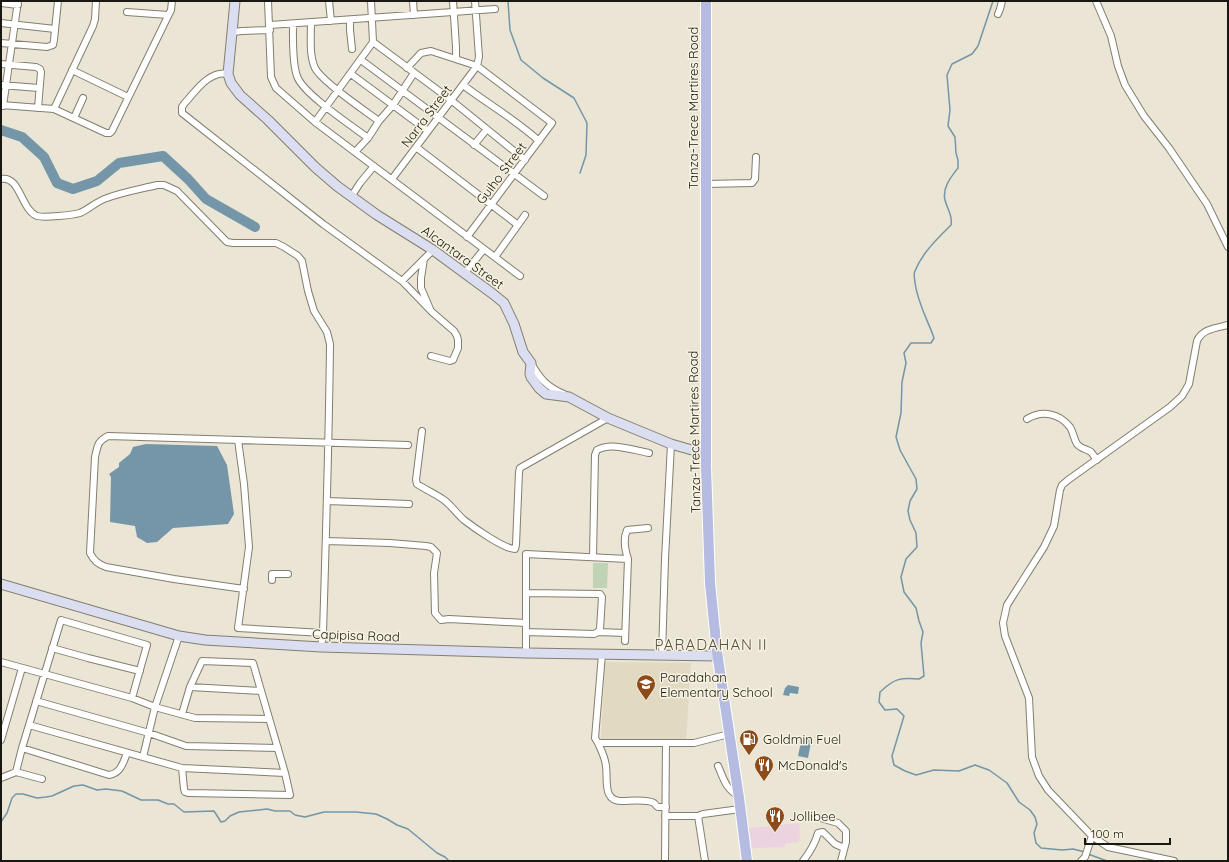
<svg xmlns="http://www.w3.org/2000/svg" width="1229" height="862" font-family="Quicksand,sans-serif">
  <rect width="100%" height="100%" fill="#eae5d4"/>
  <path fill="#ebd4e0" d="M 799,823 L 800,838 L 798,842 L 785,844 L 785,847 L 752,848 L 749,828 Z"/>
  <path fill="#e1d9c1" d="M 605,662 L 691,663 L 686,742 L 601,739 Z"/>
  <path fill="#c1d3b5" d="M 593,563 L 608,563 L 607,588 L 593,588 Z"/>
  <path fill="#7496a8" d="M 146,444 L 217,446 L 227,465 L 234,514 L 228,524 L 173,528 L 157,542 L 147,543 L 137,537 L 135,526 L 110,522 L 111,477 L 109,474 L 119,467 L 119,463 L 130,454 L 133,447 Z
    M 788,685 L 799,687 L 798,694 L 790,693 L 789,696 L 783,695 L 785,688 Z
    M 804,736 L 812,737 L 808,758 L 798,756 L 802,737 Z"/>
  <g fill="none" stroke-linecap="round" stroke-linejoin="round">
    <path stroke="#7496a8" stroke-width="1.5" d="M 508,1 L 510,30 L 521,60 L 543,78 L 574,98 L 587,123 L 586,155 L 580,173
      M 993,1 L 978,46 L 972,54 L 952,64 L 947,75 L 950,110 L 948,126 L 955,137 L 956,153 L 958,160 L 958,168 C 951,177 942,188 945,200 C 947,209 953,215 951,225 C 938,238 922,253 915,271 C 913,274 915,279 915,283 C 918,304 927,318 934,338 L 931,343 L 911,343 L 904,353 L 906,363 L 902,382 L 901,413 L 896,437 L 900,450 L 916,479 L 917,489 L 910,501 L 908,511 L 910,520 L 916,533 L 917,547 L 906,559 L 901,577 L 904,592 L 916,608 L 919,621 L 923,632 L 921,643 L 924,676 L 919,679 C 900,677 894,679 880,692 L 879,702 L 885,710 L 897,709 L 904,716 L 892,756 L 894,765 L 905,771 L 916,775 L 934,770 L 959,771 L 975,765 L 989,770 L 1007,783 L 1019,802 L 1030,810 L 1035,817 L 1037,824 L 1034,833 L 1036,843 L 1041,848 L 1062,850 L 1073,849 L 1085,852
      M 1,822 L 7,813 L 12,798 L 16,794 L 23,794 L 37,798 L 46,797 L 52,796 L 74,786 L 83,785 L 97,790 L 106,789 L 122,791 L 141,800 L 158,800 L 168,804 L 174,804 L 184,812 L 214,811 L 221,822 L 225,821 L 230,816 L 239,812 L 267,809 L 275,811 L 290,811 L 295,815 L 305,817 L 324,812 L 356,812 L 376,814 L 387,819 L 397,825 L 408,829 L 437,853 L 445,857 L 449,861
      M 1088,854 L 1107,861"/>
    <path stroke="#7496a8" stroke-width="10" d="M 1,130 L 22,137 L 44,157 L 57,183 L 73,189 L 97,181 L 119,163 L 163,156 L 188,179 L 206,199 L 255,227"/>
    <g stroke="#837e6f" stroke-width="8">
      <path id="street" d="M 268,1 L 271,77 L 276,88 L 315,122 L 520,276
        M 329,1 L 331,21
        M 413,1 L 414,15
        M 453,1 L 456,47 L 456,59
        M 1096,1 L 1111,36 L 1118,66 L 1125,85 L 1144,116 L 1169,148 L 1207,204 L 1228,247
        M 1,3 L 18,5
        M 127,12 L 168,15
        M 998,14 L 1000,9 L 1002,1
        M 350,20 L 350,30 L 352,49
        M 311,22 C 311,37 309,55 315,68 C 321,81 365,111 379,121
        M 1,23 L 55,29
        M 293,24 C 293,38 292,62 297,76 C 302,93 352,126 368,138
        M 270,25 L 495,9
        M 233,32 L 242,31 L 270,30
        M 373,42 L 451,100 L 525,160
        M 1,43 L 47,47 L 53,45 L 54,40 L 58,1
        M 361,60 L 544,196
        M 1,64 L 36,67 L 40,69 L 41,72 L 38,108
        M 72,70 L 128,97
        M 228,74 C 209,70 195,92 184,104 L 182,107 L 182,113 L 323,224 L 402,281 L 432,312 L 454,331 L 457,336 L 458,340 L 458,348 L 453,360 L 450,361 L 431,356
        M 351,74 L 428,131
        M 1,85 L 39,88
        M 463,85 C 488,104 516,120 539,141
        M 1,105 L 54,109 L 106,133 L 110,133 L 112,131 L 171,10 L 172,1
        M 3,106 L 18,1
        M 54,109 L 93,26 L 95,19 L 96,1
        M 74,118 L 83,98
        M 315,122 L 373,42 L 371,1
        M 474,145 L 487,129
        M 416,147 L 518,225 L 525,215
        M 355,152 L 368,138 L 379,121 L 393,105 L 414,73
        M 1,179 C 20,175 21,210 37,216 C 44,218 73,215 80,213 C 89,209 97,201 107,198 C 123,192 141,189 157,185 L 164,185 L 177,191 L 227,242 L 233,243 L 276,243 L 284,247 L 298,256 L 302,261 L 308,291 L 314,311 L 327,332 L 330,344 C 329,440 326,536 323,633 L 321,647
        M 392,179 L 477,66 L 431,51 L 421,53 L 407,68
        M 706,184 L 752,183 L 755,179 L 756,157
        M 351,197 L 360,183 L 374,166
        M 467,237 L 552,123 L 477,66 L 479,57 L 475,1
        M 495,257 L 518,225
        M 424,259 L 421,278 L 421,288 L 430,309
        M 464,274 L 484,249
        M 402,281 L 433,250
        M 531,363 C 540,379 547,387 564,394
        M 1027,419 C 1042,410 1059,413 1070,427 C 1073,432 1074,439 1077,444 C 1081,449 1087,449 1091,452 C 1093,454 1095,458 1097,460
        M 422,431 L 416,480 L 417,484 C 426,490 436,494 444,500 C 451,505 457,514 464,520 C 473,527 504,549 515,549 L 516,545 L 519,472 L 520,468 L 608,418
        M 238,440 L 244,484 L 249,547 L 238,628 L 323,633
        M 327,501 L 409,504
        M 327,541 L 390,543 L 426,546 L 431,547 L 437,553 L 434,573 L 435,613 L 441,620 L 449,619 L 526,623
        M 593,557 L 595,455 L 597,450 C 612,442 632,450 649,453
        M 272,580 L 272,574 L 288,574
        M 244,589 L 174,579 L 106,567 C 98,564 94,561 90,553 L 95,457 C 98,445 97,442 108,436 L 408,445
        M 526,632 L 594,634 L 598,632 L 600,629 L 602,597 L 600,594 L 526,593
        M 598,632 L 625,633
        M 625,641 L 628,559 C 625,550 623,539 627,530 L 648,528
        M 52,648 L 88,658 L 140,671
        M 526,653 L 526,554 L 628,559
        M 602,654 L 595,738 L 598,743 L 666,743 L 665,861
        M 662,655 L 665,559 L 671,444
        M 1,662 L 132,698 L 155,707 L 195,718 L 269,719
        M 190,687 L 261,691
        M 36,701 L 149,733 L 186,746 L 278,748
        M 182,714 L 190,687 L 202,661 L 253,663 L 285,773 L 290,795 L 188,793 L 185,792 L 184,789 L 182,768
        M 29,725 L 182,768 L 285,773
        M 1,740 L 22,668
        M 598,743 C 601,750 605,757 606,766 C 608,780 602,802 623,801 C 630,801 647,799 654,803 C 655,804 656,806 658,807 L 666,807
        M 666,743 L 694,743 L 729,734
        M 22,748 L 109,775 C 121,773 123,763 127,753
        M 143,757 L 155,707 L 179,636
        M 718,766 C 723,777 726,790 738,795
        M 16,772 L 22,748 L 61,620 L 147,645 L 132,698
        M 1,778 L 16,772 L 42,779
        M 665,816 L 698,816 L 703,814 L 740,809
        M 698,816 L 705,861
        M 817,817 L 838,823 L 846,831 L 846,842 L 841,861
        M 803,861 C 810,852 815,844 818,833 L 823,832 L 835,844 L 844,848
        M 1081,861 L 1085,857 L 1092,836
        M 1174,861 L 1108,847 L 1092,836 L 1048,790 L 1039,776 L 1032,757 L 1029,698 L 1005,636 L 1003,623 L 1007,605 L 1044,547 L 1054,526 L 1060,490 L 1062,485 L 1068,480 L 1170,407 L 1182,396 L 1189,384 L 1197,341 C 1202,329 1216,328 1228,325"/>
    </g>
    <g stroke="#837e6f" stroke-width="11">
      <path id="secondary" d="M 235,1 L 228,74 L 231,83 L 240,95 L 268,120 L 315,167 L 337,186 L 377,215 L 433,250 L 493,294 L 504,303 L 514,324 L 523,352 L 531,363 L 530,374 L 531,377 L 539,388 L 546,394 L 569,397 L 608,418 L 671,444 L 706,454
        M 1,584 L 179,636 L 205,640 L 321,647 L 526,653 L 718,656"/>
    </g>
    <g stroke="#fff" stroke-width="12">
      <path id="primary" d="M 706,1 L 706,467 L 710,583 L 717,652 L 739,798 L 747,861"/>
    </g>
    <use href="#street" stroke="#fff" stroke-width="6"/>
    <use href="#secondary" stroke="#dbddf0" stroke-width="9"/>
    <use href="#primary" stroke="#b6bbe2" stroke-width="10"/>
  </g>
  <defs>
    <g id="school-pin" transform="scale(1)"><path d="M0 17L-7.5 6A9.5 9.5 0 1 1 7.5 6Z" fill="#8d4b19" stroke="#f8f2e1"/><path d="M0-5L7-2L0 1L-7-2ZM-4 1L0 2.5L4 1V4Q0 6-4 4Z" fill="#fff"/></g>
    <g id="fuel-pin" transform="scale(1)"><path d="M0 17L-7.5 6A9.5 9.5 0 1 1 7.5 6Z" fill="#8d4b19" stroke="#f8f2e1"/><path d="M-5.5-6h7V0h2V4h1.3V-2.5L3-4.5l.8-.8L6-3V5H2.5V1h-1V6h-7ZM-4.2-4.7v3.2H.2V-4.7Z" fill="#fff"/></g>
    <g id="restaurant-pin" transform="scale(1)"><path d="M0 17L-7.5 6A9.5 9.5 0 1 1 7.5 6Z" fill="#8d4b19" stroke="#f8f2e1"/><path d="M-5-6h1v4h1v-4h1v4h1v-4h1v5L-1.5 .5V6h-2V.5L-5-1ZM5-6V6H3V1.5H1.5Q1.5-4 5-6Z" fill="#fff"/></g>
  </defs>
  <g fill-rule="evenodd">
    <use href="#school-pin" x="646" y="684"/>
    <use href="#fuel-pin" x="749" y="739"/>
    <use href="#restaurant-pin" x="764" y="765"/>
    <use href="#restaurant-pin" x="775" y="816"/>
  </g>
  <g text-anchor="middle" stroke-width="3" stroke-linejoin="round" paint-order="stroke">
    <g font-size="13" fill="#191711" stroke="#f8f2e1">
      <text transform="translate(693 108) rotate(-90)" y="5">Tanza-Trece Martires Road</text>
      <text transform="translate(426 116) rotate(-53)" y="5">Narra Street</text>
      <text transform="translate(501 173) rotate(-53)" y="5">Guiho Street</text>
      <text transform="translate(463 257) rotate(36)" y="5">Alcantara Street</text>
      <text transform="translate(694 432) rotate(-91)" y="5">Tanza-Trece Martires Road</text>
      <text transform="translate(356 635) rotate(2)" y="5">Capipisa Road</text>
    </g>
    <g font-size="13" fill="#191711" stroke="#f8f2e1" text-anchor="start">
      <text x="660" y="682">Paradahan<tspan x="660" dy="15">Elementary School</tspan></text>
      <text x="763" y="744">Goldmin Fuel</text>
      <text x="778" y="770">McDonald's</text>
      <text x="789" y="821">Jollibee</text>
    </g>
    <g font-size="15" letter-spacing="1" fill="#555142" stroke="#f8f2e1">
      <text x="711" y="650">PARADAHAN II</text>
    </g>
  </g>
  <rect width="1229" height="862" fill="none" stroke="#191711" stroke-width="4"/>
  <path d="M1085 838v6h85v-6" fill="none" stroke="#191711" stroke-width="2"/>
  <text x="1091" y="838" font-size="12" fill="#191711" stroke="#f8f2e1" stroke-width="3" paint-order="stroke">100 m</text>
</svg>
